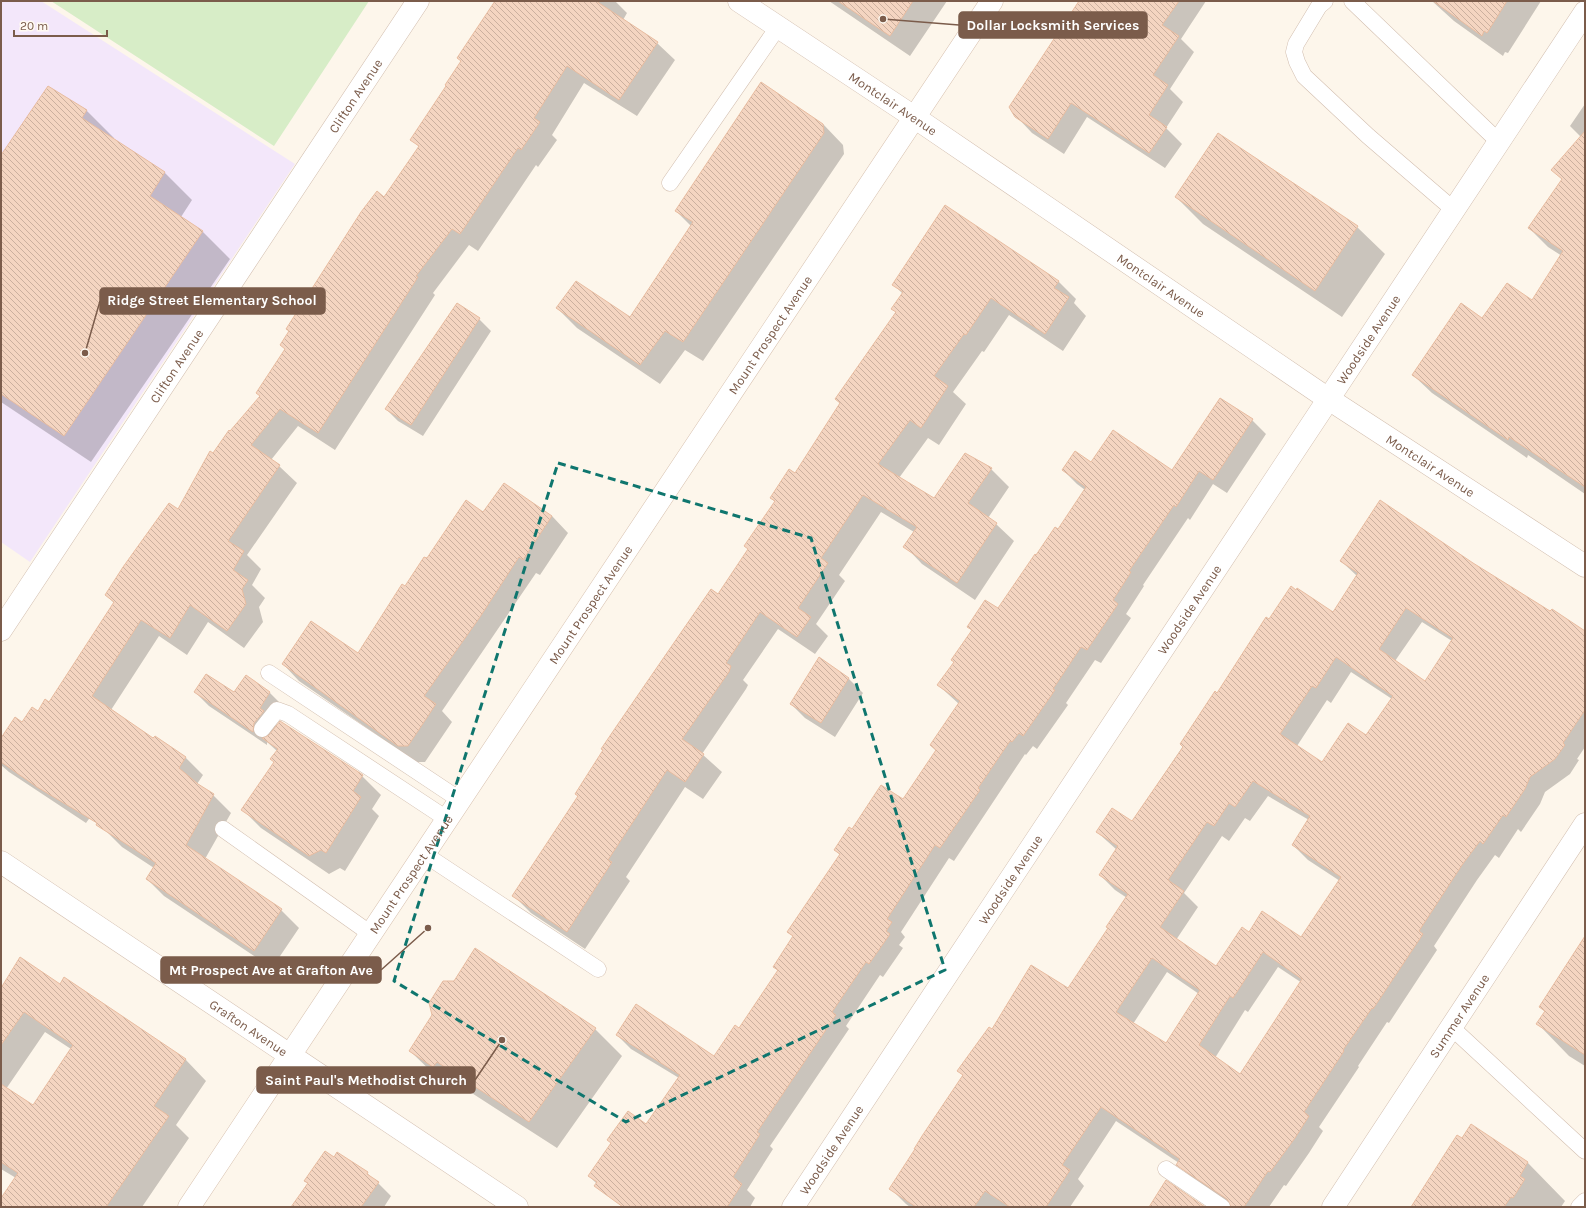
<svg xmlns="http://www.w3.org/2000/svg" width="1586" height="1208" font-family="Karla,sans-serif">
  <defs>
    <pattern id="building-back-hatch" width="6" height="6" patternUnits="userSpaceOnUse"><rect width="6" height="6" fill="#f4d5c1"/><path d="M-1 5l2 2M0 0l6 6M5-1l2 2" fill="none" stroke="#cbb09f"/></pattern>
  </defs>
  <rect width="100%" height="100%" fill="#fdf6eb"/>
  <path fill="#f3e7fa" d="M 1,1 L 41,1 L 295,164 L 30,562 L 1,542 Z"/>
  <path fill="#d7edc7" d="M 51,1 L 369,1 L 274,146 Z"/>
  <path fill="#0003" fill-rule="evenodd" d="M 496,1 L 615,1 L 627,13 L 623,20 L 657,43 L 675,60 L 637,116 L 584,83 L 552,135 L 557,140 L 538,167 L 536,165 L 478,251 L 469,245 L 433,293 L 435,295 L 335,450 L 298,426 L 271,460 L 279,466 L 297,483 L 247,555 L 261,569 L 252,585 L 265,598 L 259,607 L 263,622 L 244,648 L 208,622 L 187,655 L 159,636 L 111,710 L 154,740 L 155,738 L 186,758 L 203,775 L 197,784 L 213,795 L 231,813 L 205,859 L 281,910 L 299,928 L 272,968 L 164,896 L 147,879 L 154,868 L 122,847 L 91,816 L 86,823 L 9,772 L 1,765 L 1,740 L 49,704 L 114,603 L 106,595 L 178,510 L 213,454 L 261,396 L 385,198 L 419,147 L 412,139 L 462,62 Z
    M 829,1 L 947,1 L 910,56 Z
    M 1079,1 L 1206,1 L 1181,39 L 1194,52 L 1170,89 L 1183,102 L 1166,128 L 1182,144 L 1165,168 L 1087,117 L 1064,154 L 1032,133 L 1016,116 Z
    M 1432,1 L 1541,1 L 1508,53 L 1505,52 L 1503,56 L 1454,21 Z
    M 49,87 L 87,111 L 114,138 L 113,139 L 165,173 L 192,200 L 181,217 L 203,232 L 230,259 L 91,462 L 1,402 L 1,157 Z
    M 1585,104 L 1585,494 L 1528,455 L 1527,458 L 1432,393 L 1413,375 L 1482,320 L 1532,301 L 1562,256 L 1548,247 L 1529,228 L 1563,180 L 1552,170 L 1581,137 L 1570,126 Z
    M 823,124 L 843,145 L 844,154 L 703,361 L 685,350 L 660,384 L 577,328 L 557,308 L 630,319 L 692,227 L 676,211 Z
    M 1218,134 L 1357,227 L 1385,254 L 1342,317 L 1203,224 L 1176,197 Z
    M 1058,281 L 1076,299 L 1074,303 L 1086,316 L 1063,351 L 1009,315 L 984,352 L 982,351 L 953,392 L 966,404 L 939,445 L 928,438 L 899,478 L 935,500 L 991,469 L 1009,487 L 988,518 L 996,524 L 1014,541 L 975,600 L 922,564 L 905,546 L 914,532 L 881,512 L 839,575 L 845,581 L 816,624 L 828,636 L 815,654 L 778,629 L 743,680 L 748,685 L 746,689 L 702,754 L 722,772 L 703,799 L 685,787 L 626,877 L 630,881 L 585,949 L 531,913 L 514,896 L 749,550 L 745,546 L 775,502 L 771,498 L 796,475 L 896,312 L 892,309 L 903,294 L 894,285 Z
    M 458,305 L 479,319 L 491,331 L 423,436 L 398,421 L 386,409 Z
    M 1252,420 L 1266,434 L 1227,493 L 1213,484 L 1190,520 L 1188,518 L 1143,585 L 1144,586 L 1126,614 L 1131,618 L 1101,663 L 1095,660 L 1066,703 L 1068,705 L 1037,749 L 1033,746 L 1026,755 L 1025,754 L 954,861 L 949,858 L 901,932 L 905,937 L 899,945 L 903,948 L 883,977 L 880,975 L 846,1026 L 849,1029 L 770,1146 L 773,1149 L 747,1190 L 755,1198 L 750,1207 L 627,1207 L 603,1190 L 589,1176 L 612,1144 L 646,1125 L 679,1078 L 631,1049 L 617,1035 L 714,1057 L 739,1029 L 778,971 L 774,967 L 794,937 L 788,932 L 840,855 L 835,850 L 852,831 L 903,800 L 936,751 L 931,745 L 959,704 L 938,685 L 955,662 L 973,631 L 968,627 L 999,610 L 1037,556 L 1058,530 L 1085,490 L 1077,484 L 1063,470 L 1092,463 L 1172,471 Z
    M 483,513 L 552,516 L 568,533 L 540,575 L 536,573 L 442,711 L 452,722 L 425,762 L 416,762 L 299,681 L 283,664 L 359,654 L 405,587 L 427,560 Z
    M 1341,561 L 1472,564 L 1550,613 L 1585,632 L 1585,747 L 1577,759 L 1579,760 L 1570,774 L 1545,792 L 1540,804 L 1521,832 L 1518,829 L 1499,858 L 1495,855 L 1477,880 L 1434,946 L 1437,950 L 1389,1023 L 1387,1022 L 1358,1066 L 1359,1067 L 1319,1127 L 1323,1131 L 1309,1153 L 1286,1186 L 1284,1185 L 1269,1207 L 1232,1207 L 1193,1179 L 1178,1164 L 1179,1163 L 1116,1121 L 1078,1179 L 1084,1186 L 1070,1207 L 1003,1207 L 1000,1206 L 999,1207 L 910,1207 L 906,1204 L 891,1189 L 964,1076 L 958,1071 L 992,1030 L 1069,990 L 1109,928 L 1127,898 L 1115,890 L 1100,875 L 1117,850 L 1097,832 L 1132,822 L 1218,694 L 1269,621 L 1333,614 L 1357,576 ZM 1422,622 L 1452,641 L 1426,682 L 1395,661 ZM 1351,672 L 1392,699 L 1367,736 L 1322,763 L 1297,746 L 1327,700 L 1331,703 ZM 1268,796 L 1309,820 L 1293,845 L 1308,860 L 1340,881 L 1302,939 L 1249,933 L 1216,967 L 1176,940 L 1198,907 L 1184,893 L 1222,836 L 1229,841 L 1245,818 L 1250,821 ZM 1278,967 L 1302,983 L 1240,1076 L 1215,1058 L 1245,1010 L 1248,1012 ZM 1167,972 L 1199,994 L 1166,1044 L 1133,1024 Z
    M 820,659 L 849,679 L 863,693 L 835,737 L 805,718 L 791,704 Z
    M 246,677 L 270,693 L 284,707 L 274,722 L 278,726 L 362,776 L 381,795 L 372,809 L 379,816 L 345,871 L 340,868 L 329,874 L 261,828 L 242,809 L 275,762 L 277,751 L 267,742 L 267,745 L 209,706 L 195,692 L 235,693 Z
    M 1585,938 L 1585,1066 L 1569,1056 L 1538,1024 L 1545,1012 L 1540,1007 Z
    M 65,979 L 186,1060 L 206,1081 L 176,1125 L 189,1138 L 142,1207 L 1,1207 L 1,1200 L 16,1178 L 1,1169 L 1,989 L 60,985 ZM 45,1032 L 71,1049 L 33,1106 L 6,1089 Z
    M 595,1029 L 622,1056 L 557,1148 L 464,1088 L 461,1093 L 438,1078 L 410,1051 Z
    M 1471,1126 L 1528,1163 L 1565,1201 L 1561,1207 L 1411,1207 Z
    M 334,1158 L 367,1173 L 378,1183 L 391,1196 L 384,1207 L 292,1207 L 308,1184 L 305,1181 Z"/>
  <path fill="url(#building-back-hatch)" stroke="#e8bca0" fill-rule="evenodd" d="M 495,1 L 596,1 L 658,42 L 619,100 L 567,66 L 534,118 L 540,122 L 521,150 L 518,148 L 460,234 L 452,229 L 416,276 L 418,277 L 318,433 L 280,409 L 251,445 L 280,465 L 228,541 L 244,551 L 233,570 L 248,580 L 242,589 L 246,604 L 227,631 L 190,605 L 170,638 L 141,620 L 92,696 L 153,738 L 155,736 L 186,757 L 179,768 L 198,784 L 214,794 L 186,845 L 282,909 L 254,951 L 146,879 L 156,863 L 96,825 L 97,823 L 37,787 L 1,762 L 1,738 L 15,717 L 22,722 L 32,707 L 38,711 L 45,699 L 49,702 L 114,602 L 105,595 L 123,567 L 169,503 L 178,509 L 210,451 L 213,453 L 229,430 L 230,431 L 260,396 L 256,393 L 285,349 L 280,345 L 289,331 L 286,329 L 361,212 L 377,191 L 384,197 L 417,149 L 419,146 L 410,140 L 446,86 L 445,85 L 461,61 L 457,58 Z
    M 838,1 L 913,1 L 890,36 Z
    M 1079,1 L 1179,1 L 1162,25 L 1179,36 L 1153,75 L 1168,85 L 1149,115 L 1167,127 L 1149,153 L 1071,103 L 1048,139 L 1015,117 L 1009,107 Z
    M 1433,1 L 1507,1 L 1487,33 L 1484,31 L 1482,36 Z
    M 761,82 L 823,124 L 824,133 L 683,342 L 665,331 L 640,365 L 556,308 L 576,281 L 630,317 L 693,222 L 675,211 Z
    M 48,86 L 87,110 L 82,118 L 165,172 L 150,196 L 203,231 L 64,436 L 1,394 L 1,155 Z
    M 1585,131 L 1585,487 L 1509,437 L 1508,440 L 1412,375 L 1461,303 L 1482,318 L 1507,283 L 1532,300 L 1563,251 L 1528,228 L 1562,179 L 1551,170 Z
    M 1218,133 L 1358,226 L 1315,291 L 1175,197 Z
    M 945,205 L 1059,281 L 1054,288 L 1069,297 L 1045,334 L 991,298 L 966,335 L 964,334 L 934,376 L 948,386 L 921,428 L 910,420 L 878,464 L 934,498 L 965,453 L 992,468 L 968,503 L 997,523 L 957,583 L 903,547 L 917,527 L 863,495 L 821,558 L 828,563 L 798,608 L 811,617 L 797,637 L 760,612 L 726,663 L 731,666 L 729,672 L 682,739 L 704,754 L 685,782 L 667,770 L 608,860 L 612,862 L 567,932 L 512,896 L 578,796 L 575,794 L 603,750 L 601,749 L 618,724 L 711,589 L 718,594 L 748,549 L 744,546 L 775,501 L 770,498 L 789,469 L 795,473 L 840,403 L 835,399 L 896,312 L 891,309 L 903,292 L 892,285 Z
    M 457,303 L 480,318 L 411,425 L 385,409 Z
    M 1220,398 L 1253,419 L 1213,480 L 1199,471 L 1176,507 L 1174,505 L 1129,571 L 1131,572 L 1113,600 L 1118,604 L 1087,650 L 1081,647 L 1053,689 L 1055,690 L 1023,736 L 1019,733 L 1012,742 L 1010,741 L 978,788 L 980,790 L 940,848 L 935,845 L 887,919 L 892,922 L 886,931 L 890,934 L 869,964 L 866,962 L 832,1012 L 836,1015 L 757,1132 L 760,1134 L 733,1177 L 742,1184 L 727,1207 L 623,1207 L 594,1186 L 597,1182 L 588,1176 L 611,1143 L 607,1140 L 628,1111 L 646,1124 L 680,1075 L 616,1035 L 636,1004 L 714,1056 L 735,1025 L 739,1028 L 778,970 L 773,967 L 793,936 L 787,932 L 840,854 L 834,850 L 849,827 L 852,829 L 881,785 L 903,799 L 936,750 L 930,745 L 960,701 L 937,685 L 954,662 L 951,660 L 972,630 L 967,627 L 985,600 L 998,608 L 1035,554 L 1036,555 L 1055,527 L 1058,529 L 1086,487 L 1062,470 L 1075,451 L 1091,462 L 1113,430 L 1172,470 Z
    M 504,483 L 552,516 L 523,560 L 519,557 L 480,617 L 424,696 L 436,704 L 408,746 L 398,746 L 282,664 L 311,621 L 358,653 L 402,584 L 405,586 L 424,557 L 427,558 L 466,500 L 483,512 Z
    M 1380,500 L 1473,563 L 1550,611 L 1552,609 L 1585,631 L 1585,710 L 1563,743 L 1565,745 L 1555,759 L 1530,777 L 1525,789 L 1506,817 L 1503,815 L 1483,844 L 1480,841 L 1462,865 L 1419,931 L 1423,934 L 1373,1009 L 1372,1008 L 1343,1050 L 1344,1051 L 1304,1112 L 1309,1116 L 1295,1138 L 1270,1172 L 1268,1171 L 1244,1207 L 1231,1207 L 1227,1199 L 1176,1165 L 1180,1159 L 1101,1107 L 1062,1165 L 1070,1170 L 1046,1207 L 1010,1207 L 985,1191 L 974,1207 L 916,1207 L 889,1189 L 915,1149 L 914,1149 L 922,1136 L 963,1075 L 957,1071 L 989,1027 L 992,1029 L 1031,965 L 1068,988 L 1108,928 L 1106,927 L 1128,894 L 1099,875 L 1118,846 L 1096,832 L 1112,808 L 1132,821 L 1183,747 L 1180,744 L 1215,691 L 1217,693 L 1266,617 L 1269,619 L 1291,586 L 1296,590 L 1297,588 L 1333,612 L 1358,573 L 1340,561 ZM 1406,608 L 1453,638 L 1425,681 L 1379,649 ZM 1336,657 L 1393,696 L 1366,735 L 1348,723 L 1322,762 L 1280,734 L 1312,686 L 1316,688 ZM 1253,781 L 1310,816 L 1292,845 L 1341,877 L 1301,937 L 1262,911 L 1249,932 L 1242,927 L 1216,966 L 1160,927 L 1184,891 L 1168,880 L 1207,822 L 1214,826 L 1229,803 L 1235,807 ZM 1263,952 L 1302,979 L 1240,1074 L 1199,1045 L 1230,996 L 1233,998 ZM 1152,958 L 1200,990 L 1166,1043 L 1116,1012 Z
    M 819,657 L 849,678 L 821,723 L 790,704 Z
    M 206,674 L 234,692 L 246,675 L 270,692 L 260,708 L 264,711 L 254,723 L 253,732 L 194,692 Z
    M 280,721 L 363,775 L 353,791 L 361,797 L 326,853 L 321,850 L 309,856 L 241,810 L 274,762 L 270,759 L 278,749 L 262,738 L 269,735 Z
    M 1585,936 L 1585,1055 L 1536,1024 L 1545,1011 L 1539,1007 Z
    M 475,948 L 596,1028 L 529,1122 L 437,1062 L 433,1067 L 409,1051 L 432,1015 L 429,1003 L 443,981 L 454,981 Z
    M 20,957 L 60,984 L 64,977 L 186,1059 L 154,1106 L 169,1116 L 106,1207 L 1,1207 L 1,1198 L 18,1173 L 1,1162 L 1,1084 L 33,1105 L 73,1045 L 24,1012 L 1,1045 L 1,988 Z
    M 1471,1124 L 1528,1162 L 1520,1176 L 1525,1179 L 1513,1198 L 1511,1197 L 1504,1207 L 1411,1207 L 1457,1135 L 1462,1138 Z
    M 325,1151 L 334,1157 L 337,1152 L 368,1172 L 367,1174 L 379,1182 L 361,1207 L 291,1207 L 308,1183 L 304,1181 Z
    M 1166,1180 L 1205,1207 L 1149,1207 Z"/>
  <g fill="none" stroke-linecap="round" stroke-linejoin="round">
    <g stroke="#d2beaf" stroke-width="17">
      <path id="service" d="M 1325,1 L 1319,6 L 1296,44 L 1294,52 L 1297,62 L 1304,76 L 1368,136 L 1454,210
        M 1352,1 L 1499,142
        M 670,183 L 778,27
        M 269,673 L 460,800
        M 262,729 L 277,710 L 288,714 L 447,819
        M 223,829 L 371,934
        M 424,854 L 598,969
        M 1451,1027 L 1585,1151
        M 1166,1169 L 1222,1207
        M 1579,1207 L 1585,1201"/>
    </g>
    <g stroke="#d2beaf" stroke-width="23">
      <g id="minor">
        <path id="s1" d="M 739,1 L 914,117 L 1321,394 L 1585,566"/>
        <path id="s2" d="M 793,1207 L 1585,12"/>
      </g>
    </g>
    <g stroke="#d2beaf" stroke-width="23">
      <g id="tertiary">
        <path id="s3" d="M 1,630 L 418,1"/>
        <path id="s4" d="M 1,862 L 517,1207"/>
        <path id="s5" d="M 1333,1207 L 1585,824"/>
      </g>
    </g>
    <g stroke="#d7c0ae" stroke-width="23">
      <g id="secondary">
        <path id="s6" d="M 189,1207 L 992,1"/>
      </g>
    </g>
    <use href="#service" stroke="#fff" stroke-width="16"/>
    <use href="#minor" stroke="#fff" stroke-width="22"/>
    <use href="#tertiary" stroke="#fff" stroke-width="22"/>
    <use href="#secondary" stroke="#fff" stroke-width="22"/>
  </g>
  <path fill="none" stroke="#0f766e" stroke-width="3" stroke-dasharray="8 5" stroke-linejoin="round" d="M 558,463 L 811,538 L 945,970 L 626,1122 L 394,981 Z"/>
  <g text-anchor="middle" stroke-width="3" stroke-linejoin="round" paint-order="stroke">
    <g font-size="13" fill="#7b5c4b" stroke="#fffaf2">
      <text dy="5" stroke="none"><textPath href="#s3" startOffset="641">Clifton Avenue</textPath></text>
      <text dy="5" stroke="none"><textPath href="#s1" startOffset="185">Montclair Avenue</textPath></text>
      <text dy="5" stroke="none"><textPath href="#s1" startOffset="509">Montclair Avenue</textPath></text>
      <text dy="5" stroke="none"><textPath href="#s6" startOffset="1048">Mount Prospect Avenue</textPath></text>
      <text dy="5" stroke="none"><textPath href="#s2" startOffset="1041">Woodside Avenue</textPath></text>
      <text dy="5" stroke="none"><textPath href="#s3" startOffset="317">Clifton Avenue</textPath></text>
      <text dy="5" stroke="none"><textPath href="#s1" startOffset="833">Montclair Avenue</textPath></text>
      <text dy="5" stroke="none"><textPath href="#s6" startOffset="724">Mount Prospect Avenue</textPath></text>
      <text dy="5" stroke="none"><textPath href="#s2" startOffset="717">Woodside Avenue</textPath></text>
      <text dy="5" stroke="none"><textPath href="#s6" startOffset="400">Mount Prospect Avenue</textPath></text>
      <text dy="5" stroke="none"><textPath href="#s2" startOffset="393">Woodside Avenue</textPath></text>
      <text dy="5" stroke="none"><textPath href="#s5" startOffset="229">Summer Avenue</textPath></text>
      <text dy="5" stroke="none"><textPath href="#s4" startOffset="298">Grafton Avenue</textPath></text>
      <text dy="5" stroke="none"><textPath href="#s2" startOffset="69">Woodside Avenue</textPath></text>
    </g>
  </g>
  <path fill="none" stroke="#7b5c4b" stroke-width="1.5" d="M883 19L959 25M85 353L100 301M428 928L381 970M502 1040L475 1080"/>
  <g fill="#7b5c4b" stroke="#fffaf2" stroke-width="1.5">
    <circle cx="883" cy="19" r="4"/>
    <circle cx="85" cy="353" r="4"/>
    <circle cx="428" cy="928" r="4"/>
    <circle cx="502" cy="1040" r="4"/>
  </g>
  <g fill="#7b5c4b" stroke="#7b5c4b" stroke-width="1.5">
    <rect x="959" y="12" width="188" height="26" rx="4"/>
    <rect x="100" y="288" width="225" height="26" rx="4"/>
    <rect x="161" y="957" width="220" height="26" rx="4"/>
    <rect x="257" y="1067" width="218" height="26" rx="4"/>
  </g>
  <g font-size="14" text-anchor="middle" font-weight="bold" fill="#fff">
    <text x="1053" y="30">Dollar Locksmith Services</text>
    <text x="212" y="305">Ridge Street Elementary School</text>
    <text x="271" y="975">Mt Prospect Ave at Grafton Ave</text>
    <text x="366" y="1085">Saint Paul's Methodist Church</text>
  </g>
  <rect width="1586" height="1208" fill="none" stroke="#7b5c4b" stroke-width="4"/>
  <path d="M14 30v6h93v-6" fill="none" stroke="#7b5c4b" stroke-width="2"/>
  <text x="20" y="30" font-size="12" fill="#7b5c4b" stroke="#fffaf2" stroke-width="3" paint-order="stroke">20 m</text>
</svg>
